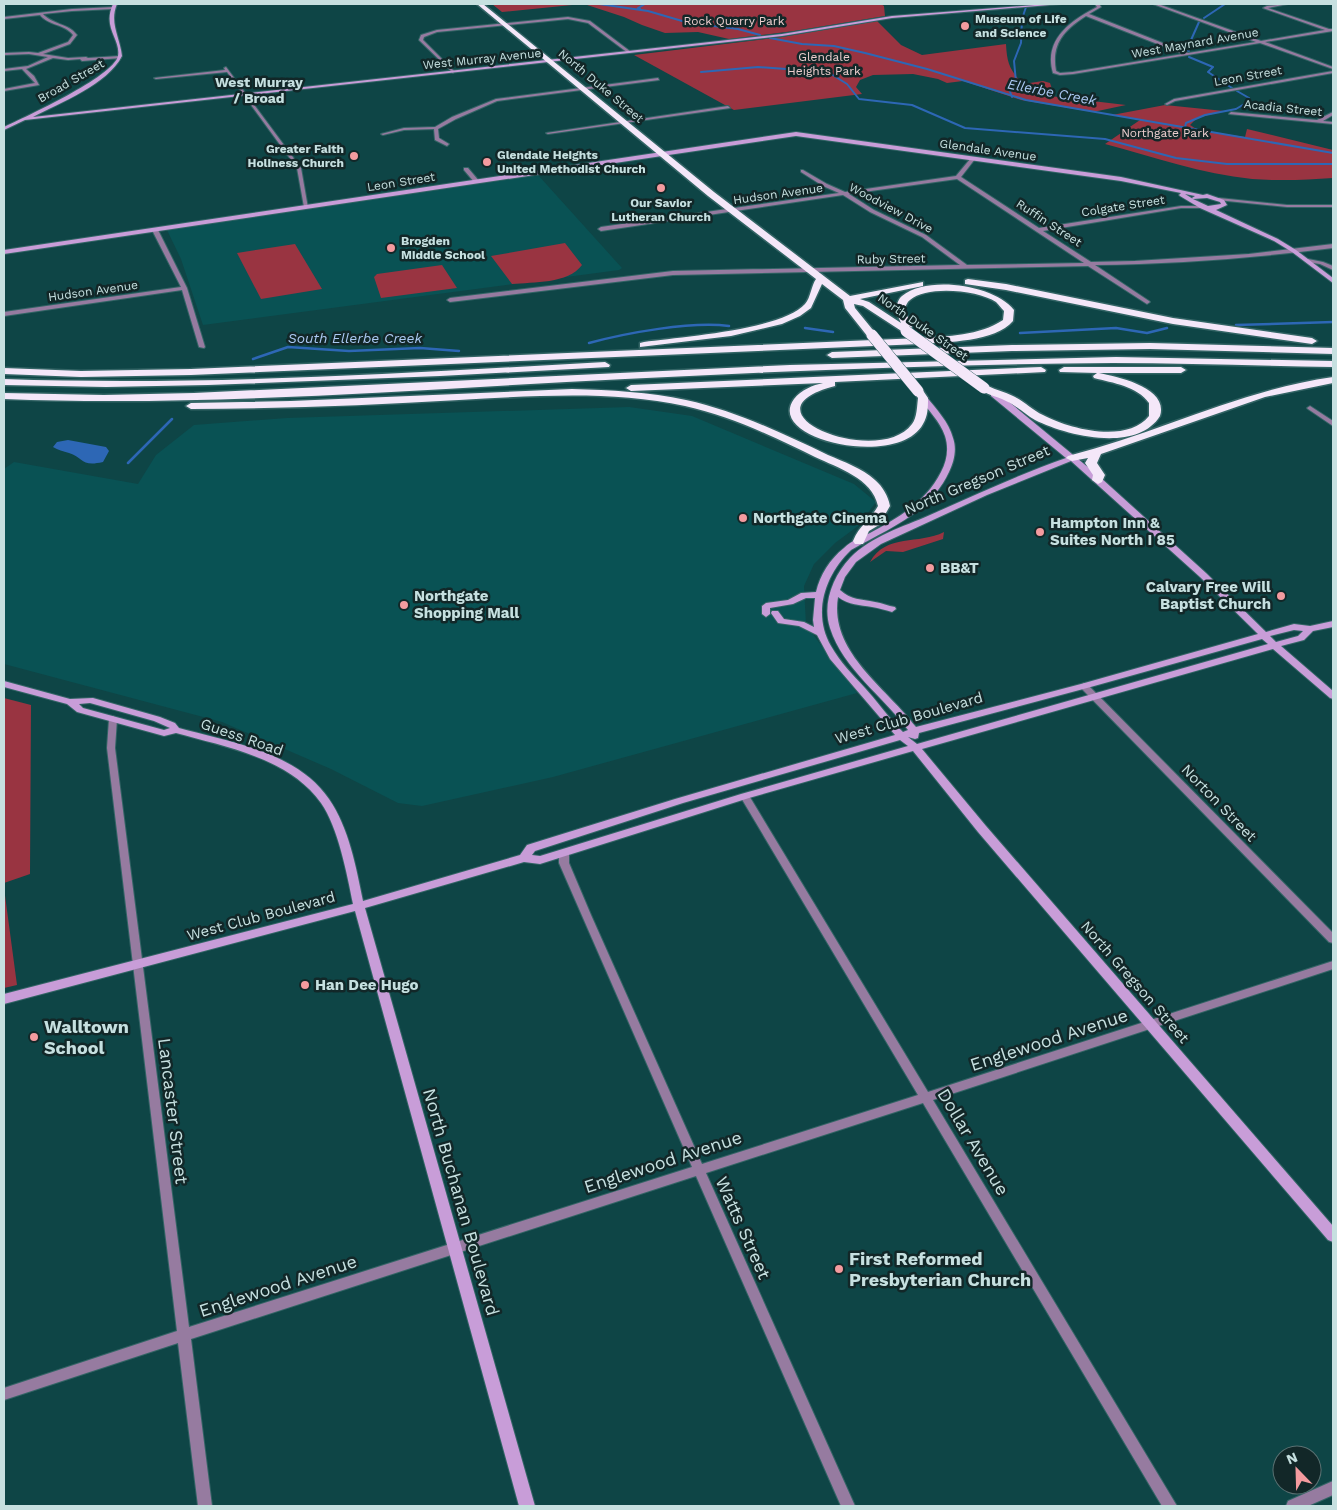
<svg xmlns="http://www.w3.org/2000/svg" width="1337" height="1510" font-family="'Work Sans',sans-serif">
  <rect width="100%" height="100%" fill="#0e4546"/>
  <path fill="#095254" d="M 538,175 L 622,268 L 619,270 L 203,325 L 181,259 L 167,230 Z
    M 629,407 L 692,416 L 854,484 L 876,502 L 858,526 L 835,543 L 814,564 L 804,586 L 806,625 L 857,693 L 553,777 L 422,806 L 398,803 L 331,769 L 222,722 L 4,664 L 4,469 L 14,462 L 138,484 L 156,455 L 194,425 L 287,418 Z"/>
  <path fill="#993441" d="M 492,4 L 582,4 L 502,12 Z
    M 584,4 L 881,4 L 884,6 L 885,16 L 794,31 L 729,39 L 698,32 L 665,33 L 642,25 L 624,17 Z
    M 877,21 L 901,45 L 922,55 L 1006,44 C 1007,64 1010,70 1023,84 L 1043,81 L 1050,83 L 1052,89 L 1029,89 L 1033,94 L 1126,105 L 1093,112 L 1021,100 L 963,81 L 947,83 L 938,79 L 913,74 L 873,75 L 860,80 L 856,87 L 862,94 L 734,110 L 634,55 L 782,37 Z
    M 1165,105 L 1224,111 L 1197,118 L 1190,125 L 1198,130 L 1245,137 L 1247,129 L 1333,150 L 1333,178 C 1306,180 1279,181 1252,179 C 1202,174 1154,157 1105,144 L 1140,120 L 1112,115 Z
    M 565,243 L 582,265 C 568,284 533,282 512,284 L 491,256 Z
    M 295,244 L 322,289 L 261,299 L 237,253 Z
    M 442,265 L 457,288 L 381,298 L 374,277 L 377,274 Z
    M 944,532 L 943,539 L 903,552 L 886,551 L 870,562 C 886,533 919,545 944,532 Z
    M 4,698 L 31,705 L 30,874 L 4,883 Z
    M 4,888 L 17,985 L 4,988 Z"/>
  <path fill="#2d67b5" d="M 68,440 L 106,447 L 109,451 L 103,462 C 81,467 84,458 69,453 C 63,451 58,450 53,447 L 57,442 Z"/>
  <g fill="none" stroke-linecap="round" stroke-linejoin="round">
    <path stroke="#2d67b5" stroke-width="2" d="M 599,4 L 648,11 L 689,23 L 738,29 L 760,35
      M 640,9 L 638,8 L 645,4
      M 1204,18 L 1225,4
      M 770,38 L 802,44 L 834,46 L 865,53 L 927,69 L 1026,100 L 1333,153
      M 1189,51 L 1184,49 L 1184,46 L 1191,40 L 1199,22
      M 1189,57 L 1213,67 L 1208,72 L 1232,88
      M 701,72 L 758,67 L 828,72 L 847,84 L 859,99 L 912,105 L 965,128 L 1105,139 L 1176,158 L 1227,164 L 1333,164
      M 1012,97 L 1009,89 L 1016,82 L 1014,61 L 1021,43 L 1022,19 L 1027,4
      M 1187,128 L 1185,127 L 1186,123 L 1205,115 L 1236,109 L 1246,103 L 1249,98 L 1237,91"/>
    <path stroke="#2d67b5" stroke-width="2.5" d="M 1236,325 L 1333,322
      M 805,328 L 833,332
      M 1020,333 L 1116,328 L 1147,333 L 1167,328
      M 589,343 C 626,333 691,321 729,326
      M 253,359 L 288,347 L 349,351 L 420,348 L 459,351
      M 128,463 L 172,419"/>
    <g stroke="#336465" stroke-width="2">
      <path id="street" d="M 1095,4 L 1099,4 L 1101,7 L 1089,14 L 1188,53 L 1256,42 L 1153,4 L 1158,4 L 1261,41 L 1325,30 L 1263,8 L 1267,6 L 1288,4 L 1268,8 L 1329,29 L 1333,29 L 1333,31 L 1265,42 L 1333,67 L 1333,69 L 1260,43 L 1073,74 L 1060,75 L 1053,73 C 1043,39 1072,20 1097,7 ZM 1086,16 L 1183,54 L 1073,72 L 1060,73 L 1056,71 C 1051,44 1064,30 1086,16 Z
        M 114,7 L 113,9 L 72,11 L 43,14 C 53,25 68,23 77,35 L 70,44 L 43,54 L 68,58 L 86,57 L 88,58 L 120,56 L 121,58 L 82,61 L 80,59 L 68,60 L 53,58 L 26,69 L 34,76 L 39,85 L 4,91 L 4,89 L 35,83 L 22,69 L 4,71 L 4,69 L 28,66 L 48,57 L 29,54 L 4,55 L 4,53 L 29,52 L 38,53 L 68,42 L 73,35 C 65,24 49,26 40,15 L 4,19 L 4,17 L 72,9 Z
        M 568,17 L 590,21 L 631,52 L 628,53 L 588,23 L 568,19 L 437,32 L 424,37 L 423,40 L 454,71 L 453,73 L 419,40 L 421,35 L 437,30 Z
        M 226,67 L 301,168 L 308,208 L 304,207 L 297,168 L 227,72 L 156,79 L 154,78 L 225,70 L 224,68 Z
        M 1333,71 L 1333,73 L 1175,101 L 1167,105 L 1165,104 L 1174,99 Z
        M 658,78 L 659,80 L 497,101 L 456,119 L 438,129 L 439,138 L 449,144 L 447,146 L 435,140 L 434,129 L 404,130 L 383,135 L 381,134 L 404,128 L 435,127 L 452,117 L 496,99 Z
        M 728,106 L 730,108 L 548,134 L 546,133 Z
        M 1231,112 L 1317,120 L 1333,112 L 1333,115 L 1323,121 L 1333,122 L 1333,124 L 1229,114 Z
        M 971,158 L 975,159 L 961,177 L 1039,228 L 1181,206 L 1201,206 L 1203,207 L 1201,208 L 1181,208 L 1043,231 L 1091,262 L 1135,261 L 1249,254 L 1333,244 L 1333,248 C 1254,258 1175,264 1095,265 L 1149,301 L 1150,302 L 1147,304 L 1088,266 L 673,275 L 450,302 L 447,300 L 450,298 L 673,271 L 960,265 L 922,237 L 870,212 L 843,195 L 601,231 L 598,229 L 601,227 L 839,193 L 823,186 L 801,172 L 801,170 L 803,170 L 827,184 L 845,192 L 956,176 ZM 957,179 L 1084,263 L 967,265 L 926,235 L 874,210 L 849,194 Z
        M 464,168 L 468,168 L 479,181 L 479,183 L 475,183 L 464,170 Z
        M 1219,198 L 1287,205 L 1333,205 L 1333,207 L 1287,207 L 1217,200 L 1217,199 Z
        M 155,228 L 158,230 L 187,288 L 205,347 L 204,348 L 199,347 L 182,290 L 4,316 L 4,312 L 181,287 L 152,230 Z
        M 1308,259 L 1323,262 L 1333,266 L 1333,270 L 1320,264 L 1306,262 L 1305,261 Z
        M 1310,406 L 1333,421 L 1333,426 L 1308,409 L 1307,408 Z
        M 1084,683 L 1087,684 L 1333,933 L 1333,943 L 1329,942 L 1081,688 L 1080,686 Z
        M 113,716 L 117,719 L 115,748 L 189,1327 L 692,1167 L 559,863 L 559,853 L 561,851 L 567,851 L 569,853 L 569,863 L 591,915 L 702,1164 L 918,1095 L 740,796 L 742,794 L 748,794 L 928,1092 L 1333,961 L 1333,969 L 933,1100 L 1177,1506 L 1162,1506 L 923,1103 L 706,1173 L 855,1506 L 841,1506 L 696,1176 L 191,1339 L 212,1506 L 198,1506 L 178,1343 L 4,1400 L 4,1388 L 177,1331 L 107,748 L 109,719 Z
        M 1333,1481 L 1333,1495 L 1308,1506 L 1286,1506 L 1288,1501 Z"/>
    </g>
    <g stroke="#336465" stroke-width="2">
      <path id="secondary" d="M 113,4 L 117,4 C 109,23 120,37 122,56 C 108,84 60,103 33,117 L 782,34 L 892,16 L 1047,4 L 1062,4 L 892,18 L 782,36 L 25,120 L 4,130 L 4,127 C 25,117 113,77 118,56 C 121,39 102,28 113,4 Z
        M 796,132 L 1121,177 L 1203,195 L 1207,194 L 1224,200 L 1227,205 L 1216,210 L 1278,239 L 1296,250 L 1333,278 L 1333,283 L 1292,252 L 1274,241 L 1200,208 L 1180,196 L 1179,195 L 1181,193 L 1121,181 L 796,136 L 4,254 L 4,250 ZM 1185,194 L 1195,196 L 1192,198 L 1193,199 ZM 1207,198 L 1220,202 L 1221,204 L 1208,206 L 1193,199 Z
        M 991,392 L 997,392 L 1101,478 L 1206,573 L 1266,632 L 1294,624 L 1310,626 L 1333,621 L 1333,627 L 1313,631 L 1304,640 L 1281,646 L 1333,691 L 1333,699 L 1330,698 L 1273,649 L 922,749 L 986,826 L 1333,1226 L 1333,1242 L 1328,1240 L 978,832 L 913,751 L 749,798 L 540,864 L 524,862 L 365,908 L 535,1506 L 519,1506 L 355,911 L 4,1004 L 4,994 L 353,904 C 347,874 338,827 321,803 C 289,758 226,747 176,733 L 164,736 L 77,712 L 67,704 L 4,687 L 4,681 L 70,699 L 93,698 L 160,717 L 175,723 L 179,728 C 230,742 297,752 329,799 C 349,828 356,867 363,901 L 520,855 L 527,845 L 675,799 L 895,735 L 830,659 L 817,635 L 799,626 L 778,623 L 771,613 L 772,611 L 778,611 L 784,619 L 804,622 L 814,627 L 813,620 L 815,598 L 806,598 L 793,604 L 770,608 L 770,614 L 766,617 L 762,614 L 762,606 L 766,603 L 788,600 L 801,593 L 816,592 C 820,575 830,559 844,548 C 851,541 861,537 870,533 C 898,518 926,502 941,472 C 947,461 949,448 945,436 C 940,421 928,410 919,398 L 923,396 L 926,396 C 936,409 949,422 953,438 C 957,449 954,462 949,472 C 930,513 888,529 851,550 C 825,575 812,613 831,646 C 840,662 853,675 865,688 C 876,700 886,714 897,726 L 903,732 L 908,730 C 883,696 843,669 830,628 C 822,604 833,576 850,558 C 871,536 903,527 930,515 C 975,495 1020,474 1066,458 L 991,396 ZM 1071,461 L 1200,577 L 1258,634 L 1081,684 L 916,727 C 887,688 829,652 838,597 C 849,605 860,605 872,607 C 879,608 885,610 892,612 L 896,609 L 895,607 C 888,606 882,603 875,602 C 861,599 851,600 840,590 L 845,577 L 856,562 L 881,544 L 987,495 ZM 1294,630 L 1303,631 L 1298,636 L 1276,642 L 1270,636 ZM 1262,639 L 1268,644 L 917,744 L 908,737 L 915,739 L 918,738 L 919,733 L 1087,688 ZM 90,703 L 154,721 L 170,728 L 164,730 L 83,708 L 79,704 ZM 900,740 L 908,746 L 741,794 L 540,856 L 532,855 L 535,851 L 683,803 Z"/>
    </g>
    <g stroke="#336465" stroke-width="3">
      <path id="highway" d="M 477,4 L 483,4 L 714,192 L 850,296 L 923,282 L 923,286 L 860,299 L 869,302 L 901,323 L 895,310 C 897,305 898,299 902,296 C 928,275 994,285 1014,310 L 1013,321 C 995,342 947,342 920,344 L 191,375 L 81,377 L 4,374 L 4,368 L 81,371 L 191,369 L 920,338 C 948,336 979,336 1003,320 L 1004,311 C 1001,308 999,305 996,302 C 978,290 927,285 910,300 C 907,302 906,306 904,310 L 912,325 L 911,331 L 906,334 L 863,306 L 854,304 L 855,308 L 877,335 L 872,338 L 868,337 L 845,308 L 843,300 L 822,284 L 811,308 L 800,316 L 782,324 L 731,336 L 640,347 L 640,343 L 644,342 C 680,337 782,330 805,304 C 811,297 811,286 816,279 L 708,196 Z
        M 968,279 L 1006,284 L 1173,318 L 1312,338 L 1317,341 L 1312,344 L 1173,324 L 1006,290 L 965,284 L 965,280 Z
        M 1150,343 L 1333,348 L 1333,354 L 1150,349 L 1012,351 L 832,358 L 827,355 L 832,352 L 1012,345 Z
        M 1116,357 L 1333,361 L 1333,367 C 1260,366 1186,363 1113,363 C 950,364 787,371 625,379 C 418,389 211,407 4,399 L 4,393 L 104,395 L 194,393 L 790,365 Z
        M 605,362 L 610,365 L 609,367 L 440,376 L 208,385 L 106,387 L 4,385 L 4,379 C 204,386 405,373 605,362 Z
        M 1041,367 L 1046,370 L 1045,372 L 835,382 L 835,386 C 735,412 879,469 912,424 C 917,418 917,406 918,398 L 913,391 L 914,389 L 922,389 L 928,398 C 928,407 928,416 923,424 C 899,469 764,440 794,399 C 801,390 813,385 823,383 L 631,391 L 626,388 L 631,385 Z
        M 1064,367 L 1181,367 L 1186,370 L 1181,373 L 1099,373 C 1119,377 1169,388 1160,416 C 1137,453 1067,436 1035,420 C 1025,414 1017,406 1006,401 C 997,396 985,395 979,388 L 984,385 L 988,386 C 996,390 1005,392 1013,396 C 1024,401 1032,410 1043,415 C 1069,429 1127,444 1149,416 L 1149,403 C 1137,386 1113,383 1094,378 L 1093,376 L 1097,373 L 1060,372 L 1059,370 Z
        M 1333,377 L 1333,383 L 1265,397 L 1101,454 L 1097,463 L 1105,475 L 1102,482 L 1098,484 L 1092,480 L 1093,475 L 1085,463 L 1088,458 L 1072,461 L 1066,458 L 1068,456 C 1158,433 1240,390 1333,377 Z
        M 572,389 C 611,390 649,392 686,400 C 736,411 782,433 828,455 C 844,462 862,468 875,480 C 883,487 888,496 890,506 L 879,525 L 869,531 L 863,544 L 855,544 L 853,541 C 860,524 869,522 878,506 C 872,478 838,468 815,457 C 774,437 731,416 685,406 C 611,390 534,396 459,400 C 370,405 280,409 191,409 L 186,406 L 191,403 L 291,401 Z"/>
    </g>
    <use href="#street" fill="#967ba0" fill-rule="evenodd"/>
    <use href="#secondary" fill="#c89dd8" fill-rule="evenodd"/>
    <use href="#highway" fill="#f4e7f9" fill-rule="evenodd"/>
    <g stroke="#336465" stroke-width="12" stroke-linecap="butt">
      <path id="highway-bridge" d="M 906,331 L 984,388
        M 872,335 L 918,391"/>
    </g>
    <use href="#highway-bridge" stroke="#f4e7f9" stroke-width="11"/>
  </g>
  <g fill="#f49b9f" stroke="#122728" stroke-width="2">
    <circle cx="965" cy="26" r="5"/>
    <circle cx="354" cy="156" r="5"/>
    <circle cx="487" cy="162" r="5"/>
    <circle cx="661" cy="188" r="5"/>
    <circle cx="391" cy="248" r="5"/>
    <circle cx="743" cy="518" r="5"/>
    <circle cx="1040" cy="532" r="5"/>
    <circle cx="930" cy="568" r="5"/>
    <circle cx="1281" cy="596" r="5"/>
    <circle cx="404" cy="605" r="5"/>
    <circle cx="305" cy="985" r="5"/>
    <circle cx="34" cy="1037" r="5"/>
    <circle cx="839" cy="1269" r="5"/>
  </g>
  <g text-anchor="middle" stroke-width="5" stroke-linejoin="round" paint-order="stroke">
    <g font-size="12" font-weight="bold" fill="#c6e0e0" stroke="#122728" text-anchor="start">
      <text x="975" y="23">Museum of Life<tspan x="975" dy="14">and Science</tspan></text>
      <text x="344" y="153" text-anchor="end">Greater Faith<tspan x="344" dy="14">Holiness Church</tspan></text>
      <text x="497" y="159">Glendale Heights<tspan x="497" dy="14">United Methodist Church</tspan></text>
      <text x="661" y="207" text-anchor="middle">Our Savior<tspan x="661" dy="14">Lutheran Church</tspan></text>
      <text x="401" y="245">Brogden<tspan x="401" dy="14">Middle School</tspan></text>
    </g>
    <g font-size="12" fill="#eccece" stroke="#122728">
      <text x="734" y="25">Rock Quarry Park</text>
      <text x="824" y="61">Glendale<tspan x="824" dy="14">Heights Park</tspan></text>
      <text x="1165" y="137">Northgate Park</text>
    </g>
    <g font-size="12" fill="#c6e0e0" stroke="#122728">
      <text transform="translate(1195 43) rotate(-10)" y="4">West Maynard Avenue</text>
      <text transform="translate(482 59) rotate(-6)" y="4">West Murray Avenue</text>
      <text transform="translate(1248 76) rotate(-10)" y="4">Leon Street</text>
      <text transform="translate(71 81) rotate(-30)" y="4">Broad Street</text>
      <text transform="translate(601 86) rotate(40)" y="4">North Duke Street</text>
      <text transform="translate(1283 108) rotate(6)" y="4">Acadia Street</text>
      <text transform="translate(988 150) rotate(8)" y="4">Glendale Avenue</text>
      <text transform="translate(401 182) rotate(-9)" y="4">Leon Street</text>
      <text transform="translate(778 194) rotate(-8)" y="4">Hudson Avenue</text>
      <text transform="translate(1123 206) rotate(-9)" y="4">Colgate Street</text>
      <text transform="translate(891 208) rotate(28)" y="4">Woodview Drive</text>
      <text transform="translate(1049 223) rotate(33)" y="4">Ruffin Street</text>
      <text transform="translate(891 259) rotate(-1)" y="4">Ruby Street</text>
      <text transform="translate(93 291) rotate(-8)" y="4">Hudson Avenue</text>
      <text transform="translate(923 327) rotate(35)" y="4">North Duke Street</text>
    </g>
    <g font-size="14" font-weight="bold" fill="#c6e0e0" stroke="#122728">
      <text x="259" y="87">West Murray<tspan x="259" dy="16">/ Broad</tspan></text>
    </g>
    <g font-size="14" font-style="italic" fill="#abc9f2" stroke="#122728">
      <text transform="translate(1052 92) rotate(11)" y="5">Ellerbe Creek</text>
      <text x="355" y="343">South Ellerbe Creek</text>
    </g>
    <g font-size="15" fill="#c6e0e0" stroke="#122728">
      <text transform="translate(977 480) rotate(-23)" y="5">North Gregson Street</text>
      <text transform="translate(909 718) rotate(-16)" y="5">West Club Boulevard</text>
      <text transform="translate(242 737) rotate(19)" y="5">Guess Road</text>
      <text transform="translate(1219 803) rotate(46)" y="5">Norton Street</text>
      <text transform="translate(261 916) rotate(-15)" y="5">West Club Boulevard</text>
      <text transform="translate(1135 982) rotate(49)" y="5">North Gregson Street</text>
    </g>
    <g font-size="15" font-weight="bold" fill="#c6e0e0" stroke="#122728" text-anchor="start">
      <text x="753" y="523">Northgate Cinema</text>
      <text x="1050" y="528">Hampton Inn &amp;<tspan x="1050" dy="17">Suites North I 85</tspan></text>
      <text x="940" y="573">BB&amp;T</text>
      <text x="1271" y="592" text-anchor="end">Calvary Free Will<tspan x="1271" dy="17">Baptist Church</tspan></text>
      <text x="414" y="601">Northgate<tspan x="414" dy="17">Shopping Mall</tspan></text>
      <text x="315" y="990">Han Dee Hugo</text>
    </g>
    <g font-size="18" font-weight="bold" fill="#c6e0e0" stroke="#122728" text-anchor="start">
      <text x="44" y="1033">Walltown<tspan x="44" dy="21">School</tspan></text>
      <text x="849" y="1265">First Reformed<tspan x="849" dy="21">Presbyterian Church</tspan></text>
    </g>
    <g font-size="18" fill="#c6e0e0" stroke="#122728">
      <text transform="translate(1049 1040) rotate(-18)" y="6">Englewood Avenue</text>
      <text transform="translate(173 1111) rotate(83)" y="6">Lancaster Street</text>
      <text transform="translate(973 1142) rotate(59)" y="6">Dollar Avenue</text>
      <text transform="translate(663 1162) rotate(-18)" y="6">Englewood Avenue</text>
      <text transform="translate(461 1202) rotate(74)" y="6">North Buchanan Boulevard</text>
      <text transform="translate(743 1228) rotate(66)" y="6">Watts Street</text>
      <text transform="translate(278 1286) rotate(-18)" y="6">Englewood Avenue</text>
    </g>
  </g>
  <rect width="1337" height="1510" fill="none" stroke="#c6e0e0" stroke-width="10"/>
  <g transform="translate(1297 1470) rotate(337)"><circle r="24" fill="#122728" stroke="#5a7172"/>
  <path d="M0-4L9 19L0 12L-9 19Z" fill="#f49b9f"/>
  <text y="-8" font-size="14" font-weight="bold" text-anchor="middle" fill="#c6e0e0">N</text>
  </g>
</svg>
